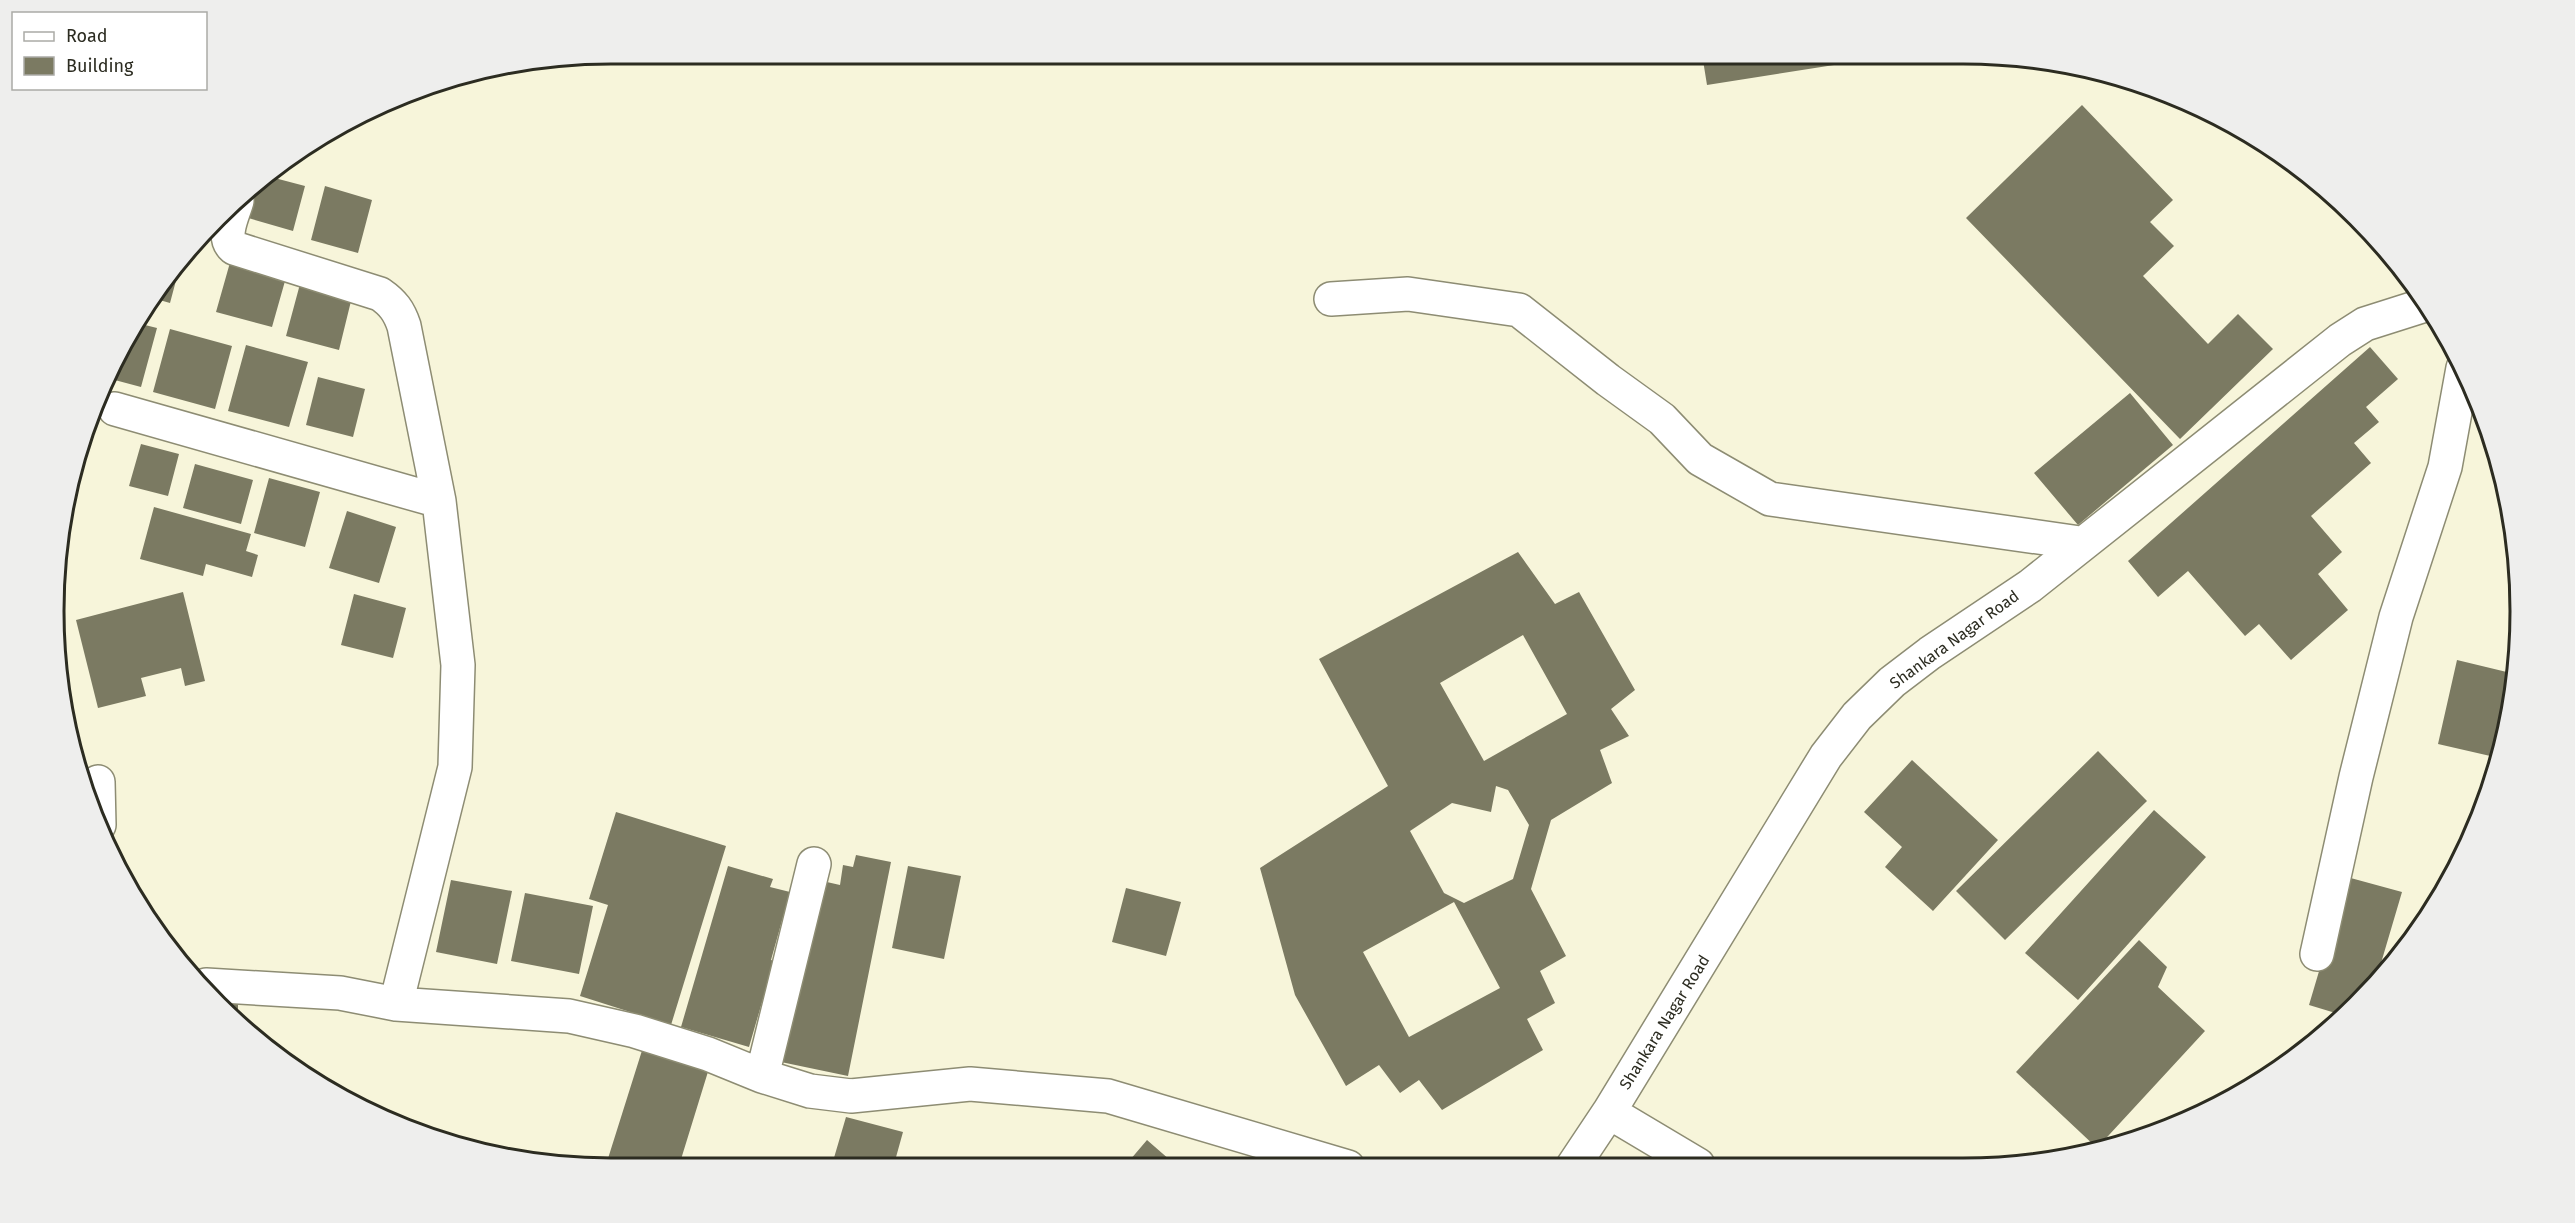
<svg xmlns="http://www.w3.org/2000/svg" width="2575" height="1223" font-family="'Fira Sans',sans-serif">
  <rect width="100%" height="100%" fill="#f7f5da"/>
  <path fill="#7b7a62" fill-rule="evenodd" d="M 1702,54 L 1832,54 L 1834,65 L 1707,85 Z
    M 2082,105 L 2173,200 L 2150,222 L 2174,246 L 2143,276 L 2208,344 L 2238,314 L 2273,349 L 2180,439 L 1966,218 Z
    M 267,176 L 305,186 L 293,231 L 245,217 L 254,185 Z
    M 325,186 L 372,200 L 358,253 L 311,240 Z
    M 231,259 L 287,274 L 272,327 L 216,312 Z
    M 178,273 L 170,303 L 156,299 Z
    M 300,284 L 352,297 L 339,350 L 286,336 Z
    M 137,323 L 157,328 L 141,387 L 111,379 L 129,333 Z
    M 170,329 L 232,346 L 215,409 L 153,392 Z
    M 246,345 L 308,362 L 289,427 L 228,411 Z
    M 2370,347 L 2398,379 L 2366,407 L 2379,422 L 2354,443 L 2371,463 L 2311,516 L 2342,552 L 2318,574 L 2348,610 L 2291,660 L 2259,624 L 2245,636 L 2188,571 L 2158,597 L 2128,561 Z
    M 318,377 L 365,389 L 353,437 L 306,425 Z
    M 2130,393 L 2173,445 L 2078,525 L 2034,473 Z
    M 141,444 L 179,454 L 168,496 L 129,486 Z
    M 195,464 L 253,480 L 241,524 L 183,508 Z
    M 269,478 L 320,492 L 305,547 L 254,533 Z
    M 154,507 L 251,534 L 246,551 L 258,555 L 252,577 L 206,564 L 203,576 L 140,559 Z
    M 347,511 L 396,527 L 379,583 L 329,568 Z
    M 1518,552 L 1555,604 L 1579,592 L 1635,690 L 1611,709 L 1629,736 L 1600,750 L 1612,783 L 1551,820 L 1531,889 L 1566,956 L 1540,971 L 1555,1003 L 1527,1019 L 1543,1050 L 1442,1110 L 1419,1080 L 1400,1093 L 1379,1065 L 1346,1086 L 1295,995 L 1260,868 L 1388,786 L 1319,659 ZM 1523,635 L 1567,714 L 1484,761 L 1440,683 ZM 1496,786 L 1508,790 L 1529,825 L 1513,879 L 1464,903 L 1444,893 L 1410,831 L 1452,803 L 1491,812 ZM 1454,902 L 1500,988 L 1409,1037 L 1363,952 Z
    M 183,592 L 205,681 L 185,686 L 181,668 L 141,678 L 146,696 L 98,708 L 76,620 Z
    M 354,594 L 406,608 L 393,658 L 341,645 Z
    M 2457,660 L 2515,674 L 2510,720 L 2499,758 L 2438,744 Z
    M 2098,751 L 2147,801 L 2005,940 L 1956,891 Z
    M 1912,760 L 1998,840 L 1933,911 L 1885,867 L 1902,847 L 1864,812 Z
    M 2154,810 L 2206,857 L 2078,1000 L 2025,953 Z
    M 616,812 L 726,846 L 671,1025 L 580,996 L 608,905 L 589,899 Z
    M 856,855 L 891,862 L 848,1076 L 781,1062 L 818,880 L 840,885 L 843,865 L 853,867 Z
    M 728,866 L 773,879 L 770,887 L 790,892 L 771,960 L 774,961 L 749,1047 L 681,1027 Z
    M 908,866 L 961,876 L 944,959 L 892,948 Z
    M 2347,877 L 2402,892 L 2376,980 L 2342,1015 L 2309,1005 Z
    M 451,880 L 512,891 L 497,964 L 436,952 Z
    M 1126,888 L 1181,902 L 1166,956 L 1112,942 Z
    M 525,893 L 593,906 L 579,974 L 511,961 Z
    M 2139,940 L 2167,967 L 2158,987 L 2205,1031 L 2097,1148 L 2016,1072 Z
    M 217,997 L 238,998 L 238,1023 Z
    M 645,1041 L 711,1062 L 678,1169 L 605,1168 Z
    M 846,1117 L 903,1132 L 893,1168 L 831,1168 Z
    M 1147,1140 L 1178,1167 L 1124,1167 Z"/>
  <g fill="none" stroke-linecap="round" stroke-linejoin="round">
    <g stroke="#8d8c73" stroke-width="36">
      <path id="minor" d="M 237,201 C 233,215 221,237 234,248 L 380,294 C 393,303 399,311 404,326 L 439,501 L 458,665 L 455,767 L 396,1004
        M 1331,299 L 1408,294 L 1519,310 L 1608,380 L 1662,419 L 1700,459 L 1770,499 L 2080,543
        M 115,409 L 439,501
        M 98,782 L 99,825
        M 2317,954 L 2356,777 L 2396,617 L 2445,467 L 2463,368
        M 206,985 L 340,993 L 396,1004 L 569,1016 L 635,1031 L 708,1054 L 762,1076 L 810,1091 L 851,1096 L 970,1084 L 1108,1096 L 1348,1167
        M 762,1076 L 814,864
        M 1609,1112 L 1698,1165
        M 1573,1166 L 1609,1112 L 1826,756 L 1857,716 L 1892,682 L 1930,653 L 2030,586 L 2340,340 L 2365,324 L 2428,304"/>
    </g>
    <use href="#minor" stroke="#fff" stroke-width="33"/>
  </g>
  <g text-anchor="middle" stroke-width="5" stroke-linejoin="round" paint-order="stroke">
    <g font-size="16" fill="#2c2c21" stroke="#fff">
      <text transform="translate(1954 639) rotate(-36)" y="6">Shankara Nagar Road</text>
      <text transform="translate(1664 1022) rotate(-58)" y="6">Shankara Nagar Road</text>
    </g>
  </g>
  <path d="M0 0H2575V1223H0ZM611 64H1963A547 547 0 0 1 2510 611V611A547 547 0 0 1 1963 1158H611A547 547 0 0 1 64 611V611A547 547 0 0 1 611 64Z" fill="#eeeeed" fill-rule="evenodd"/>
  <path fill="none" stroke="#2c2c21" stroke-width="3" d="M611 64H1963A547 547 0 0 1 2510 611V611A547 547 0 0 1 1963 1158H611A547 547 0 0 1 64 611V611A547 547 0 0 1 611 64Z"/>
  <rect x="12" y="12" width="195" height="78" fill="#ffffff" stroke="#ababa6" stroke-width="1.5"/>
  <rect x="24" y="32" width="30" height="9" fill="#ffffff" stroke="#ababa6" stroke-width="1.5"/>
  <text x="66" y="42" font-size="18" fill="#2c2c21">Road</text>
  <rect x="24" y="57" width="30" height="18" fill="#7b7a62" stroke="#ababa6" stroke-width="1.5"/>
  <text x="66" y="72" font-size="18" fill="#2c2c21">Building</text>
</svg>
